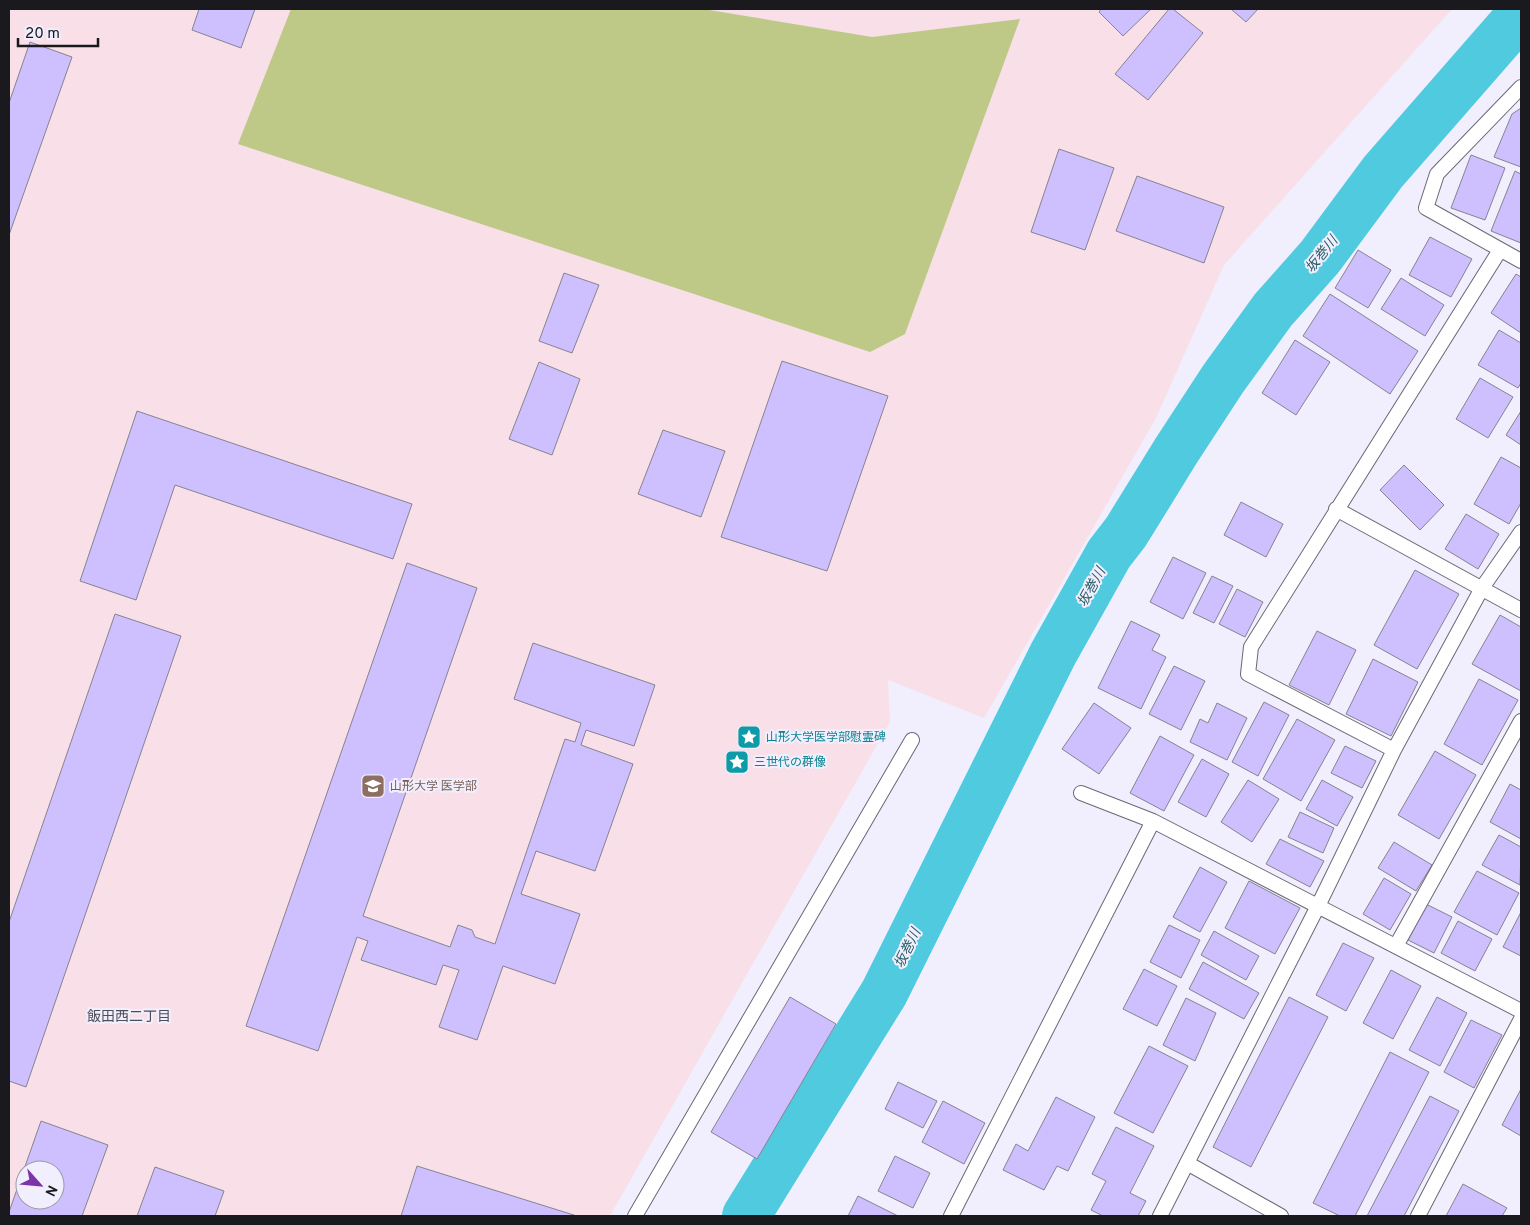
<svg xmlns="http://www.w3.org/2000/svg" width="1530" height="1225" font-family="Overpass,'Noto Sans JP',sans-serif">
  <rect width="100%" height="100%" fill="#f1effd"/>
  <path fill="#f8dfe8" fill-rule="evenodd" d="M 9,9 L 1452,9 L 1224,265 L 1156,418 L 984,718 L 888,680 L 890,722 L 610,1216 L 9,1216 ZM 25,1170 L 55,1170 L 55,1200 L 25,1200 Z"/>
  <path fill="#bec987" d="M 291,9 L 703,9 L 872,37 L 1020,19 L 905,334 L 870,352 L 238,144 Z"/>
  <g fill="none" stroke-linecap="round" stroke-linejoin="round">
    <path stroke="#4fcadf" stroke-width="48" d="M 746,1216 L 884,993 L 1053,654 L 1109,554 L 1126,532 L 1176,451 L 1223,379 L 1273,310 L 1320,257 L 1383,172 L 1521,14"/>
  </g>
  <path fill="#cebfff" stroke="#868390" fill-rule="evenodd" d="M 199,9 L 255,9 L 241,48 L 192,30 Z
    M 1101,9 L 1151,9 L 1123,36 L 1099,12 Z
    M 1169,9 L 1173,9 L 1203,33 L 1148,100 L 1115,74 Z
    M 1231,9 L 1258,9 L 1246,22 Z
    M 30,42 L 72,57 L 9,235 L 9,103 Z
    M 1521,108 L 1521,167 L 1494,157 L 1512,114 Z
    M 1059,149 L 1114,168 L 1085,250 L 1031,232 Z
    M 1471,155 L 1505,168 L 1485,220 L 1451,208 Z
    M 1515,171 L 1521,174 L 1521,243 L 1491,231 Z
    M 1137,176 L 1224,207 L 1204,263 L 1116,231 Z
    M 1430,237 L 1472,259 L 1451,297 L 1409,275 Z
    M 1358,250 L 1391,270 L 1368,308 L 1335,288 Z
    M 564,273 L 599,285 L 572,353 L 539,341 Z
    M 1516,274 L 1521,277 L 1521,333 L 1491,313 Z
    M 1401,278 L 1444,305 L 1425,336 L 1381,309 Z
    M 1330,294 L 1418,351 L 1390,394 L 1303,336 Z
    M 1499,330 L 1521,343 L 1521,383 L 1518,388 L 1478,365 Z
    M 1295,340 L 1330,362 L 1296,415 L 1262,393 Z
    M 782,361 L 888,396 L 827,571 L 721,537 Z
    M 539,362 L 580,379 L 552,455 L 509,439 Z
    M 1480,378 L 1513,397 L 1488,438 L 1456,419 Z
    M 137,411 L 412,504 L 393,559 L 175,485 L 136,600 L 80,581 Z
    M 1521,411 L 1521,445 L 1506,435 Z
    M 663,430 L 725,451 L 701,517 L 638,494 Z
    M 1501,457 L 1521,468 L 1521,503 L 1509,524 L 1474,504 Z
    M 1404,465 L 1444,505 L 1420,530 L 1380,490 Z
    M 1241,502 L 1283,524 L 1266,557 L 1224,535 Z
    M 1466,514 L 1499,534 L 1478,569 L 1445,549 Z
    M 1173,557 L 1206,573 L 1183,619 L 1150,602 Z
    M 407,563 L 477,588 L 363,916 L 450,947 L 458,925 L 472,930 L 475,937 L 495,944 L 565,739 L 575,742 L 581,723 L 514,699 L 533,643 L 655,685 L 634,746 L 586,730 L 581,745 L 633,764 L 595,871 L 536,851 L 521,894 L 580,914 L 555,984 L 503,966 L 477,1040 L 439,1027 L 459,970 L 443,965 L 436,985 L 361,960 L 368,941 L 357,937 L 318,1051 L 246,1026 Z
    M 1415,570 L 1459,594 L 1417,669 L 1374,645 Z
    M 1212,576 L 1233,586 L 1214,623 L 1193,613 Z
    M 1237,589 L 1263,602 L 1245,637 L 1219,624 Z
    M 115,614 L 181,636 L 26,1087 L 9,1081 L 9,922 Z
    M 1500,615 L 1521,627 L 1521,691 L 1472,664 Z
    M 1131,621 L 1160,635 L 1152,650 L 1166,657 L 1141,709 L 1098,688 Z
    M 1317,631 L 1356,650 L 1329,705 L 1289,685 Z
    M 1373,659 L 1418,682 L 1391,736 L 1346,714 Z
    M 1174,666 L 1205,681 L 1181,730 L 1149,714 Z
    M 1479,679 L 1518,700 L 1482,765 L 1444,744 Z
    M 1264,702 L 1289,715 L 1258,776 L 1232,762 Z
    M 1094,703 L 1131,728 L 1099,774 L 1062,749 Z
    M 1217,703 L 1247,718 L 1227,760 L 1190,742 L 1200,719 L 1208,723 Z
    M 1297,719 L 1335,740 L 1301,801 L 1263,779 Z
    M 1160,736 L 1194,755 L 1164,811 L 1130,793 Z
    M 1345,746 L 1376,761 L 1362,788 L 1331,773 Z
    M 1435,751 L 1476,775 L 1439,839 L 1398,815 Z
    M 1202,759 L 1229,774 L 1206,817 L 1178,802 Z
    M 1248,780 L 1279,799 L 1252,842 L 1221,822 Z
    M 1322,780 L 1353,797 L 1337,826 L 1306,809 Z
    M 1510,784 L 1521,790 L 1521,839 L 1490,822 Z
    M 1300,812 L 1334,828 L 1323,853 L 1288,837 Z
    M 1499,835 L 1521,847 L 1520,885 L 1482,865 Z
    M 1280,839 L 1324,861 L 1310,887 L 1266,864 Z
    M 1394,842 L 1432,865 L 1416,891 L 1378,868 Z
    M 1200,867 L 1227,882 L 1200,932 L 1173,917 Z
    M 1477,871 L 1519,893 L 1497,935 L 1454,912 Z
    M 1384,878 L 1411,894 L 1390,930 L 1363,914 Z
    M 1249,881 L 1300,908 L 1275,954 L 1225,928 Z
    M 1426,904 L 1452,917 L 1434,953 L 1408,940 Z
    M 1521,912 L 1521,956 L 1503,947 Z
    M 1458,921 L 1492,939 L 1475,971 L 1441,953 Z
    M 1169,925 L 1200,940 L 1181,978 L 1150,962 Z
    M 1214,931 L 1259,956 L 1246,980 L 1201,955 Z
    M 1343,943 L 1374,958 L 1346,1011 L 1316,995 Z
    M 1203,962 L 1259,993 L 1244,1019 L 1189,989 Z
    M 1144,969 L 1177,986 L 1157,1026 L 1123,1009 Z
    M 1391,970 L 1421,986 L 1393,1039 L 1363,1023 Z
    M 790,997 L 836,1024 L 757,1159 L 711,1132 Z
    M 1289,997 L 1328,1017 L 1251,1167 L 1213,1147 Z
    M 1437,997 L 1467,1013 L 1440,1066 L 1409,1050 Z
    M 1186,998 L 1216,1013 L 1195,1061 L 1163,1045 Z
    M 1471,1020 L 1502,1035 L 1474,1088 L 1444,1072 Z
    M 1149,1046 L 1188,1066 L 1153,1133 L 1114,1113 Z
    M 1390,1052 L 1429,1072 L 1355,1216 L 1340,1216 L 1313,1203 Z
    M 898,1082 L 937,1101 L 923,1128 L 885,1109 Z
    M 1521,1089 L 1521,1136 L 1502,1125 Z
    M 1430,1096 L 1459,1111 L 1404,1216 L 1367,1216 Z
    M 1056,1097 L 1095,1117 L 1068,1171 L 1057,1166 L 1044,1190 L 1003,1170 L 1016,1144 L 1028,1151 Z
    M 943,1101 L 985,1123 L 964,1164 L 922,1142 Z
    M 41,1121 L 108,1145 L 82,1216 L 9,1216 L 9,1212 ZM 25,1170 L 55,1170 L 55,1200 L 25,1200 Z
    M 1116,1127 L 1154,1146 L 1130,1193 L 1146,1201 L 1138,1216 L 1103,1216 L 1091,1210 L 1106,1181 L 1092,1174 Z
    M 895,1156 L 930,1173 L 913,1208 L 878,1191 Z
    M 417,1166 L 577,1216 L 401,1216 Z
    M 155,1167 L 224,1191 L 215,1216 L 137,1216 Z
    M 1463,1184 L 1507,1208 L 1502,1216 L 1446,1216 Z
    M 858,1196 L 898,1216 L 848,1216 Z"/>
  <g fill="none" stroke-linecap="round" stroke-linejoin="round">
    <g stroke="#6b6974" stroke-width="16">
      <path id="lane" d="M 1521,87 L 1437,174 L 1426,208 L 1521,261
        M 1336,509 L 1521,610
        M 1394,750 L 1248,674 L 1251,647 L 1500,250
        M 1081,793 L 1153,821 L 1521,1011
        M 1396,946 L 1521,721
        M 1187,1163 L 1281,1216
        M 635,1216 L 912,740
        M 951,1216 L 1153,821
        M 1160,1216 L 1318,906 L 1394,750 L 1482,588 L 1521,532
        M 1418,1216 L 1521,1019"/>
    </g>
    <use href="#lane" stroke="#fff" stroke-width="14"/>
  </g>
  <defs>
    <g id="sight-square" transform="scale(1.25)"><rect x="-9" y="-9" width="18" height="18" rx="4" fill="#0f9aa8" stroke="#f1effd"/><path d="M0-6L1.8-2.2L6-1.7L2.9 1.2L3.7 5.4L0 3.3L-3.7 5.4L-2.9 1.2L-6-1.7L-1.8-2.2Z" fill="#fff"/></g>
    <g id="university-square" transform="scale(1.25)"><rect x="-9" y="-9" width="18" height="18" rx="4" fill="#8d6e63" stroke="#f1effd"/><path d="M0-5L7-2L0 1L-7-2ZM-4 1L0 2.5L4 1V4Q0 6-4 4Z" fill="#fff"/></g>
  </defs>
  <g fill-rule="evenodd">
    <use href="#sight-square" x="749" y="737"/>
    <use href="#sight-square" x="737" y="762"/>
    <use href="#university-square" x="373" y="786"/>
  </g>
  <g text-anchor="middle" stroke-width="4" stroke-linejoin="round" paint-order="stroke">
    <g font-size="12" fill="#0d838f" stroke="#f1effd" text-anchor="start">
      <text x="766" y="741">山形大学医学部慰霊碑</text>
      <text x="754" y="766">三世代の群像</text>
    </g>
    <g font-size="12" fill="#785e54" stroke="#f1effd" text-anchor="start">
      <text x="390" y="790">山形大学 医学部</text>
    </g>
    <g font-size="14" font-style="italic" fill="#2a5e67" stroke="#f1effd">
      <text transform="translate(1321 254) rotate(-51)" y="5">坂巻川</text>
      <text transform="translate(1091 587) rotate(-61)" y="5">坂巻川</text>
      <text transform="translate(907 948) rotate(-64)" y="5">坂巻川</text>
    </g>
    <g font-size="14" fill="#504d59" stroke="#f1effd">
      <text x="129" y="1021">飯田西二丁目</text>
    </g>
  </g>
  <rect width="1530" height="1225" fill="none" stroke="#1a191e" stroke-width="20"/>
  <g transform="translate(40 1185) rotate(117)"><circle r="24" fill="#f1effd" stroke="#9b99a4"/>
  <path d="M0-4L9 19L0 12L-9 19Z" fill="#7c34a7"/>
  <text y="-8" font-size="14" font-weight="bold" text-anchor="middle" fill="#1a191e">N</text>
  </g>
  <path d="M18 38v8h80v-8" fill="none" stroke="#1a191e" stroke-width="2.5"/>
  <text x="25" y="38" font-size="15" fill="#1a191e" stroke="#f1effd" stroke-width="4" paint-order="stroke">20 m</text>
</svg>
